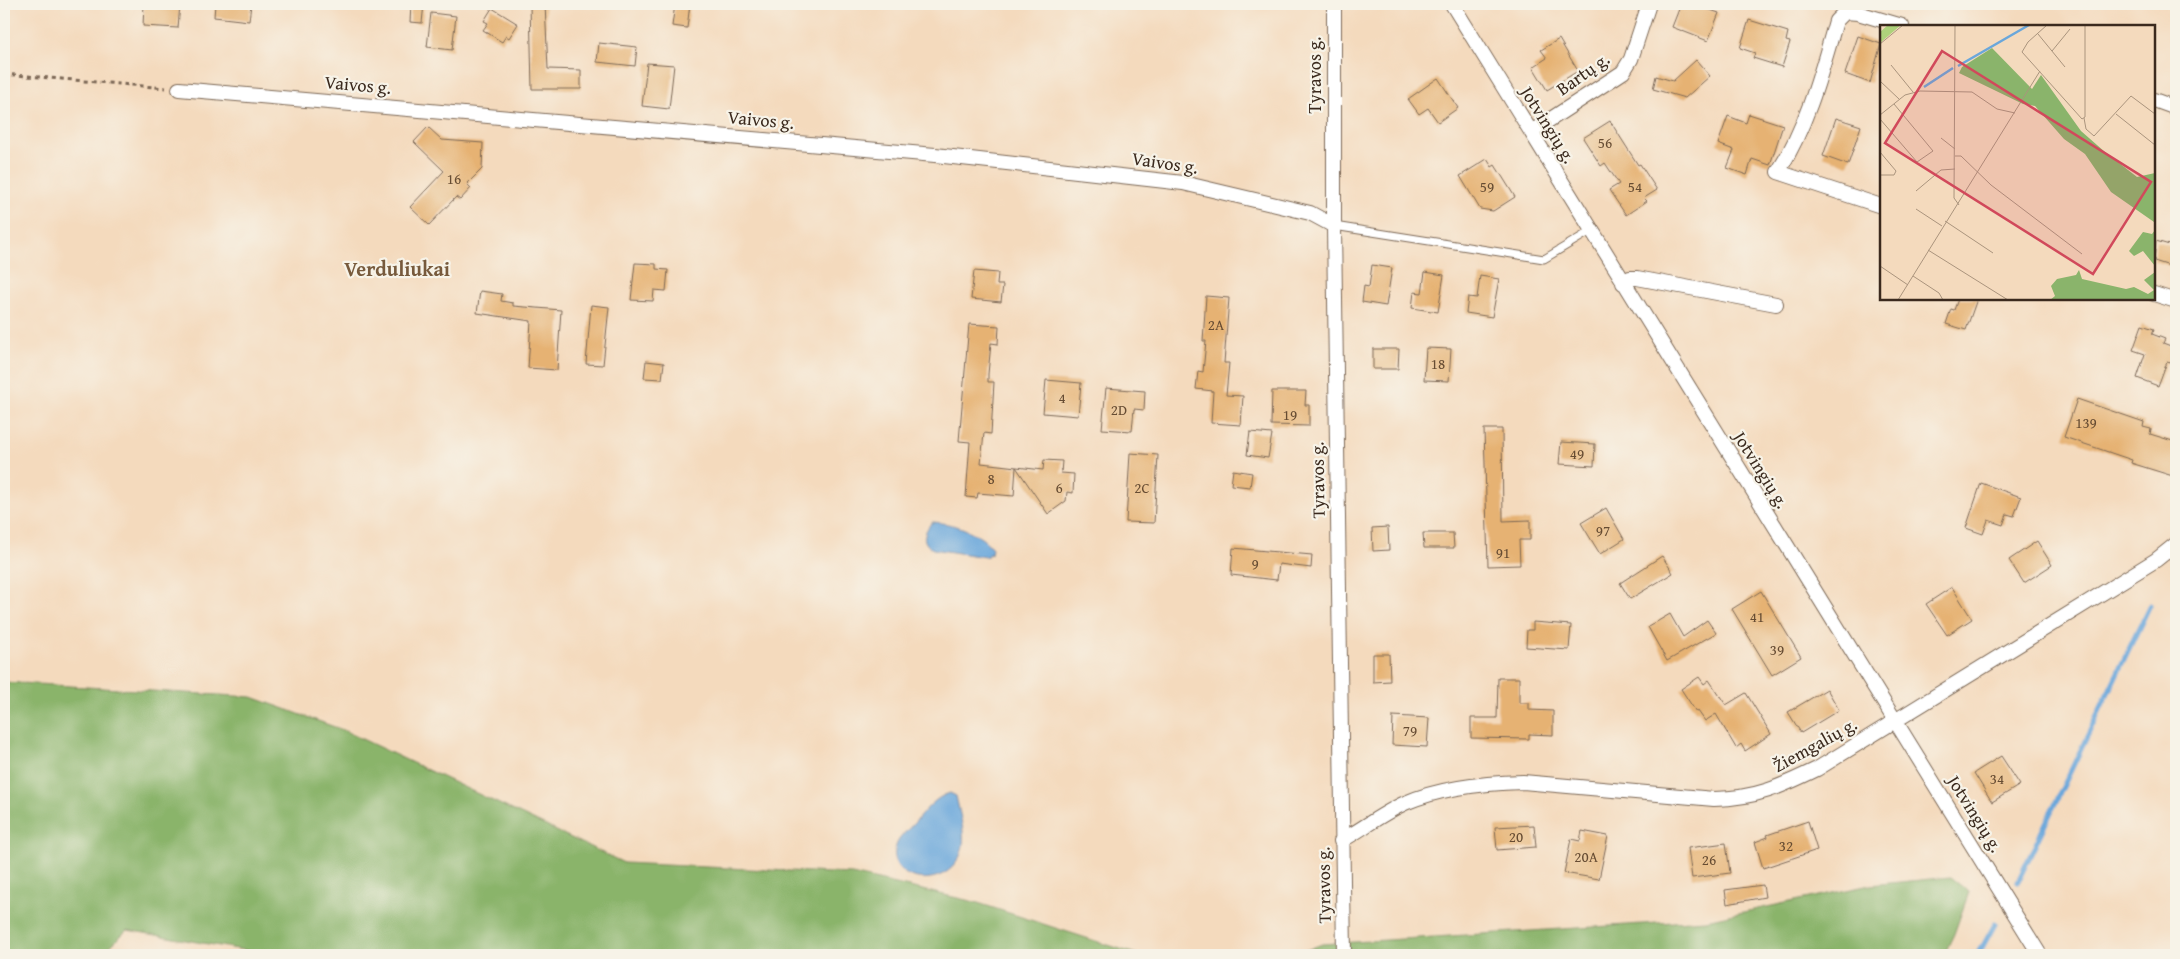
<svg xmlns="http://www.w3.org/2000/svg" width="2180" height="959" font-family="'Gentium Book Plus',serif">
  <rect width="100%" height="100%" fill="#f7f3e8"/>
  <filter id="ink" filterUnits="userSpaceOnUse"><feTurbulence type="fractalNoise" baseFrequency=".02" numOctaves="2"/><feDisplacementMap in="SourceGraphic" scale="10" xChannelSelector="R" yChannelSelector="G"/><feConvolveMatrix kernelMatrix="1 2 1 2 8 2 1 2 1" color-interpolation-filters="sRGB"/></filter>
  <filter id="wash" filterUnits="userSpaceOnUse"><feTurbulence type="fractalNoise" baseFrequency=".0096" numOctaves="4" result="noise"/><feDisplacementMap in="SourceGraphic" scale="20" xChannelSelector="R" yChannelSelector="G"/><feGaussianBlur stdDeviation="1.12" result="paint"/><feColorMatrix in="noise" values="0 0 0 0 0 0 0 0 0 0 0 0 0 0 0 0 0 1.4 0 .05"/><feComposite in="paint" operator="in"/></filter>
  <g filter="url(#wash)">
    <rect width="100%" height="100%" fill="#f4dabd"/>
    <path fill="#8ab46b" stroke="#626f44" d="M 4,682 L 252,697 L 343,730 L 624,863 L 852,874 L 975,902 L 1139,955 L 272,955 L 127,930 L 101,955 L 4,955 Z
      M 1950,877 L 1969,892 L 1954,934 L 1944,955 L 1294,955 L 1322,944 L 1706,920 L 1870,885 Z"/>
    <path fill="#6aa7db" stroke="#52687c" d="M 932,522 C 953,523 978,531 992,548 L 991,554 L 985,557 L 933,549 C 920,542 924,532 932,522 Z
      M 950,793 L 956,796 C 959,811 965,830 963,845 C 956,893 884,886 896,846 C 898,838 909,829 915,822 C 925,811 935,797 950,793 Z"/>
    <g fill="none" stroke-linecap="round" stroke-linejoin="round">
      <path stroke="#6aa7db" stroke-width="5" d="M 2018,881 L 2150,605
        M 1978,955 L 1995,924"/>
    </g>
    <g id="blocks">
      <path fill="#e6b273" d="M 144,4 L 180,4 L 178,28 L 143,26 Z
        M 215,4 L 251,4 L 249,21 L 214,17 Z
        M 411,4 L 424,4 L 422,23 L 410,22 Z
        M 530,4 L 545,4 L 548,69 L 581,70 L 581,89 L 532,89 Z
        M 675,4 L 690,4 L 687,28 L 672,26 Z
        M 1681,4 L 1693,4 L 1719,13 L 1708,41 L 1672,27 Z
        M 492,8 L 518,24 L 509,38 L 506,36 L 502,42 L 483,30 L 488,23 L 484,21 Z
        M 431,13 L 456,16 L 452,50 L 427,47 Z
        M 1749,20 L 1788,32 L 1786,41 L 1790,42 L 1782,67 L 1753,58 L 1755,53 L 1740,48 Z
        M 1858,36 L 1881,44 L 1870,83 L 1845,74 Z
        M 1559,39 L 1578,71 L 1547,90 L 1533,67 L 1547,58 L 1541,50 Z
        M 599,43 L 637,47 L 635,66 L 597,62 Z
        M 1696,60 L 1710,76 L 1685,98 L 1653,89 L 1656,76 L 1673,81 Z
        M 647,63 L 674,65 L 669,109 L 642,106 Z
        M 1438,78 L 1458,108 L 1438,122 L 1428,108 L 1419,114 L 1408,99 Z
        M 1749,114 L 1783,125 L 1770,165 L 1752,159 L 1747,175 L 1727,168 L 1734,150 L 1718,144 L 1728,116 L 1746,123 Z
        M 1836,118 L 1861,126 L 1848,165 L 1823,156 Z
        M 1610,121 L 1638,165 L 1640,164 L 1657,190 L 1644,198 L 1647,201 L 1626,215 L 1609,190 L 1619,184 L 1605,163 L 1601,166 L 1583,138 Z
        M 428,127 L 442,140 L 483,143 L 482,169 L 467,184 L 471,188 L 460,200 L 456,197 L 429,225 L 410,207 L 444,171 L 414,142 Z
        M 1487,159 L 1492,167 L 1495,165 L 1515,197 L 1493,211 L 1480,209 L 1460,176 Z
        M 2156,241 L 2176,247 L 2173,267 L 2154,261 Z
        M 635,263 L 656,264 L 656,269 L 668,270 L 666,291 L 654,290 L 653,301 L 631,300 Z
        M 1372,265 L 1392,268 L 1386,306 L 1362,302 L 1364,286 L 1369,287 Z
        M 974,271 L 998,273 L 997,285 L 1003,285 L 1001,302 L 971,299 Z
        M 1425,272 L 1444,275 L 1438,312 L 1412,308 L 1414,292 L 1422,293 Z
        M 1480,276 L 1499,279 L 1492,317 L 1466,313 L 1468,297 L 1477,298 Z
        M 480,291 L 502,294 L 501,301 L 513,303 L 513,306 L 561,310 L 557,370 L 528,368 L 531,321 L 477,313 Z
        M 1206,296 L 1229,298 L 1224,363 L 1229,363 L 1226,395 L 1243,396 L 1241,425 L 1211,423 L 1213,391 L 1196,389 L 1198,371 L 1203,372 L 1206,341 L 1203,341 Z
        M 1958,299 L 1977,299 L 1966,330 L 1946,324 L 1951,309 L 1954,310 Z
        M 591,305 L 609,307 L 603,365 L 586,364 Z
        M 969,324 L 999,326 L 998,344 L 991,343 L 988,374 L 988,382 L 994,382 L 991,434 L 984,433 L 981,463 L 1043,470 L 1044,460 L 1062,461 L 1061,473 L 1074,474 L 1073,493 L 1067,492 L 1066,501 L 1048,514 L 1016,467 L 1014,496 L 978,493 L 977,498 L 966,497 L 970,442 L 959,441 Z
        M 2142,325 L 2154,329 L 2152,334 L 2165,339 L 2163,343 L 2176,348 L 2171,363 L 2167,362 L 2158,386 L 2137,378 L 2145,354 L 2133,350 Z
        M 1426,348 L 1451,349 L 1449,381 L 1424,380 Z
        M 1373,349 L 1399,349 L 1398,369 L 1373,369 Z
        M 646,361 L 664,363 L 662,379 L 644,378 Z
        M 1046,380 L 1081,383 L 1078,416 L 1043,413 Z
        M 1106,388 L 1145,391 L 1144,410 L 1134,409 L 1132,431 L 1102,429 Z
        M 1272,391 L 1306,391 L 1305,405 L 1309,405 L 1309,426 L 1271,425 Z
        M 2077,399 L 2144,422 L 2143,427 L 2151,429 L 2150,434 L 2176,442 L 2176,477 L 2131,463 L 2132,460 L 2064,437 Z
        M 1484,429 L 1502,429 L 1503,521 L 1530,520 L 1530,540 L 1519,540 L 1520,565 L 1488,566 Z
        M 1250,432 L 1272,434 L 1268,458 L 1247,455 Z
        M 1561,442 L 1595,444 L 1594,466 L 1559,464 Z
        M 1130,453 L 1158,455 L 1154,523 L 1126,522 Z
        M 1233,470 L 1252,473 L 1250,487 L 1231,485 Z
        M 1981,483 L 2021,497 L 2014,516 L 2007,514 L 2003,525 L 1988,520 L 1983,534 L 1966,528 Z
        M 1606,508 L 1624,539 L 1600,554 L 1581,523 Z
        M 1388,527 L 1389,550 L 1373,551 L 1372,528 Z
        M 1423,533 L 1453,533 L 1454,548 L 1424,548 Z
        M 2037,541 L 2052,565 L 2024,583 L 2009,560 Z
        M 1233,548 L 1312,555 L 1311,568 L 1279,564 L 1277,580 L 1231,575 Z
        M 1662,556 L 1673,573 L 1630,599 L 1620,583 Z
        M 1952,587 L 1972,619 L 1947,635 L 1926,604 Z
        M 1761,591 L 1801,657 L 1772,675 L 1732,609 Z
        M 1670,614 L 1683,637 L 1707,620 L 1716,633 L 1667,661 L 1648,627 Z
        M 1533,622 L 1571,625 L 1569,650 L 1526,647 L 1527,630 L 1533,630 Z
        M 1373,654 L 1389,654 L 1390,681 L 1373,682 Z
        M 1699,677 L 1704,684 L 1709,680 L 1726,705 L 1746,693 L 1771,734 L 1745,751 L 1741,744 L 1736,748 L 1716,714 L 1705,721 L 1698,711 L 1696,712 L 1681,689 Z
        M 1498,678 L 1519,678 L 1519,703 L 1529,703 L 1529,710 L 1553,711 L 1553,735 L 1529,734 L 1529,739 L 1471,738 L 1471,718 L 1497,718 Z
        M 1827,689 L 1839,710 L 1801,733 L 1788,712 Z
        M 1393,716 L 1429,718 L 1427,747 L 1392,745 Z
        M 2001,756 L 2020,785 L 1992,802 L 1974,773 Z
        M 1808,821 L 1817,850 L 1763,868 L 1755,842 L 1768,837 L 1767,835 Z
        M 1534,825 L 1536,847 L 1497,850 L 1495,827 Z
        M 1582,831 L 1608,836 L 1599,879 L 1564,873 L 1571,839 L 1580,841 Z
        M 1726,843 L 1730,873 L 1692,878 L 1688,848 Z
        M 1763,885 L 1765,897 L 1727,904 L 1725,890 Z"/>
    </g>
  </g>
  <g filter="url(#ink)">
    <use href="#blocks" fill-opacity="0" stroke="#7c6856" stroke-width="1"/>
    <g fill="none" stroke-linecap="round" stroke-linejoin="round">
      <g stroke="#7c6856" stroke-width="9">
        <path id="lane" d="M 1334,226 L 1544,259 L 1591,231"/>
      </g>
      <g stroke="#7c6856" stroke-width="16">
        <path id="street" d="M 1334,4 L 1334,226 L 1344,955
          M 1452,4 L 2040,955
          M 179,89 L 935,155 L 1183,183 L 1310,213 L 1334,226
          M 2154,100 L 2176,108
          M 1531,132 L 1623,72 L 1631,59 L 1649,4
          M 1881,206 L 1778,172 C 1807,126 1821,73 1836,21 L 1845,12 L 1858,13 L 1902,26
          M 1623,283 L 1630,278 L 1637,278 L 1776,304
          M 2154,294 L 2176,301
          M 1341,841 C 1362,829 1383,813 1405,803 C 1442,787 1484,783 1523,782 L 1714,799 C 1757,798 1780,787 1817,769 L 2156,560 L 2176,544"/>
      </g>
      <path stroke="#7c6856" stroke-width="3" stroke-dasharray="4 4" stroke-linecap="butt" d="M 4,74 L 166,88"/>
      <use href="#lane" stroke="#fff" stroke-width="7"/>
      <use href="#street" stroke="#fff" stroke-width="14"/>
    </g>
  </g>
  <g text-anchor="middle" stroke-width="4.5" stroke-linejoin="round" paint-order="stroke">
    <g font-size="15" fill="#664c33">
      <text x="1605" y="148">56</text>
      <text x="454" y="184">16</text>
      <text x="1487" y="192">59</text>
      <text x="1635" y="192">54</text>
      <text x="1216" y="330">2A</text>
      <text x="1438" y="369">18</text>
      <text x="1062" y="403">4</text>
      <text x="1119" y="415">2D</text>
      <text x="1290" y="420">19</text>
      <text x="2086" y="428">139</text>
      <text x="1577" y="459">49</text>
      <text x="991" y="484">8</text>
      <text x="1059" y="493">6</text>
      <text x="1142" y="493">2C</text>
      <text x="1603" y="536">97</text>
      <text x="1503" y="558">91</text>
      <text x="1255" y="569">9</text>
      <text x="1757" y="622">41</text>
      <text x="1777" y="655">39</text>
      <text x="1410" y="736">79</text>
      <text x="1997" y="784">34</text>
      <text x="1516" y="842">20</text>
      <text x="1786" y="851">32</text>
      <text x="1586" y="862">20A</text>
      <text x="1709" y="865">26</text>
    </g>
    <g font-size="18" fill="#3b2a1e" stroke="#f7f3e8">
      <text transform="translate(1583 74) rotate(-35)" y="6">Bartų g.</text>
      <text transform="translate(1315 75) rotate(-90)" y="6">Tyravos g.</text>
      <text transform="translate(358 85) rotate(5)" y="6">Vaivos g.</text>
      <text transform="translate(761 120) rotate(5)" y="6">Vaivos g.</text>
      <text transform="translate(1548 125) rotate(58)" y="6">Jotvingių g.</text>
      <text transform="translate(1165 163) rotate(8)" y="6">Vaivos g.</text>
      <text transform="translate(1761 470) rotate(58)" y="6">Jotvingių g.</text>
      <text transform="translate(1318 480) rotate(-91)" y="6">Tyravos g.</text>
      <text transform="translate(1815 745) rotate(-29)" y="6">Žiemgalių g.</text>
      <text transform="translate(1975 814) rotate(58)" y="6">Jotvingių g.</text>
      <text transform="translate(1324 885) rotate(-91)" y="6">Tyravos g.</text>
    </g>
    <g font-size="20" font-weight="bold" fill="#775a3c" stroke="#f7f3e8">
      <text x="397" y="276">Verduliukai</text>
    </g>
  </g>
  <g transform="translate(1880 25)">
    <rect width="275" height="275" fill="#f4dabd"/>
    <path d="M 8,0 L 21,0 L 0,18 L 0,7 Z" fill="#aed27b"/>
    <path d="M 112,23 L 152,64 L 161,50 L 201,106 L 225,127 L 257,152 L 275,148 L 275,204 L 274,197 L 231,167 L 205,129 L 184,114 L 155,81 L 143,79 L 79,48 L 82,42 ZM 275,205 L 275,241 L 263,226 L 254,231 L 249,226 L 263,207 L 272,209 ZM 199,245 L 202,254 L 246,264 L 254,262 L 268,269 L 274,265 L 264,255 L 275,247 L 275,275 L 170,275 L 175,271 L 171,261 L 177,254 L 196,250 Z" fill="#8ab46b"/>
    <path fill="none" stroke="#6aa7db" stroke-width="2.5" d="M 78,41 L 149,0M 44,62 L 73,43"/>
    <path fill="none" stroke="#aa947d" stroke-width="1" d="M 75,0 L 74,173 L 79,180M 167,0 L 148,17 L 142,27 L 202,94 L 205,92 L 205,0M 158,9 L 185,42M 0,19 L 23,0M 172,26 L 190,4M 11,40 L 33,67M 0,56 L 19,74M 236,89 L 275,120M 0,90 L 25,70 L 40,66 L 92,67 L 117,84 L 135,88M 204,93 L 206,104 L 214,111 L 251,71 L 275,89M 0,94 L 37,137 L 53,126 L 14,79M 61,113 L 75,124M 0,127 L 16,146 L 14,150 L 0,150M 75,131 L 81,131 L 111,160 L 202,229M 36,166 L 61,145 L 75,144M 36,184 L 62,201M 65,196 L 113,228M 48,225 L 128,275M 0,241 L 28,260M 33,251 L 59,268 L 63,275M 18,275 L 160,46"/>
    <path fill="#d1495b" fill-opacity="0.15" stroke="#d1495b" stroke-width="2.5" d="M 62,26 L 271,157 L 213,249 L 5,118 Z"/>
    <rect width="275" height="275" fill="none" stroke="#3b2a1e" stroke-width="2.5"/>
  </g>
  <rect width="2180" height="959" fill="none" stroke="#f7f3e8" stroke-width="20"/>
</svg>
